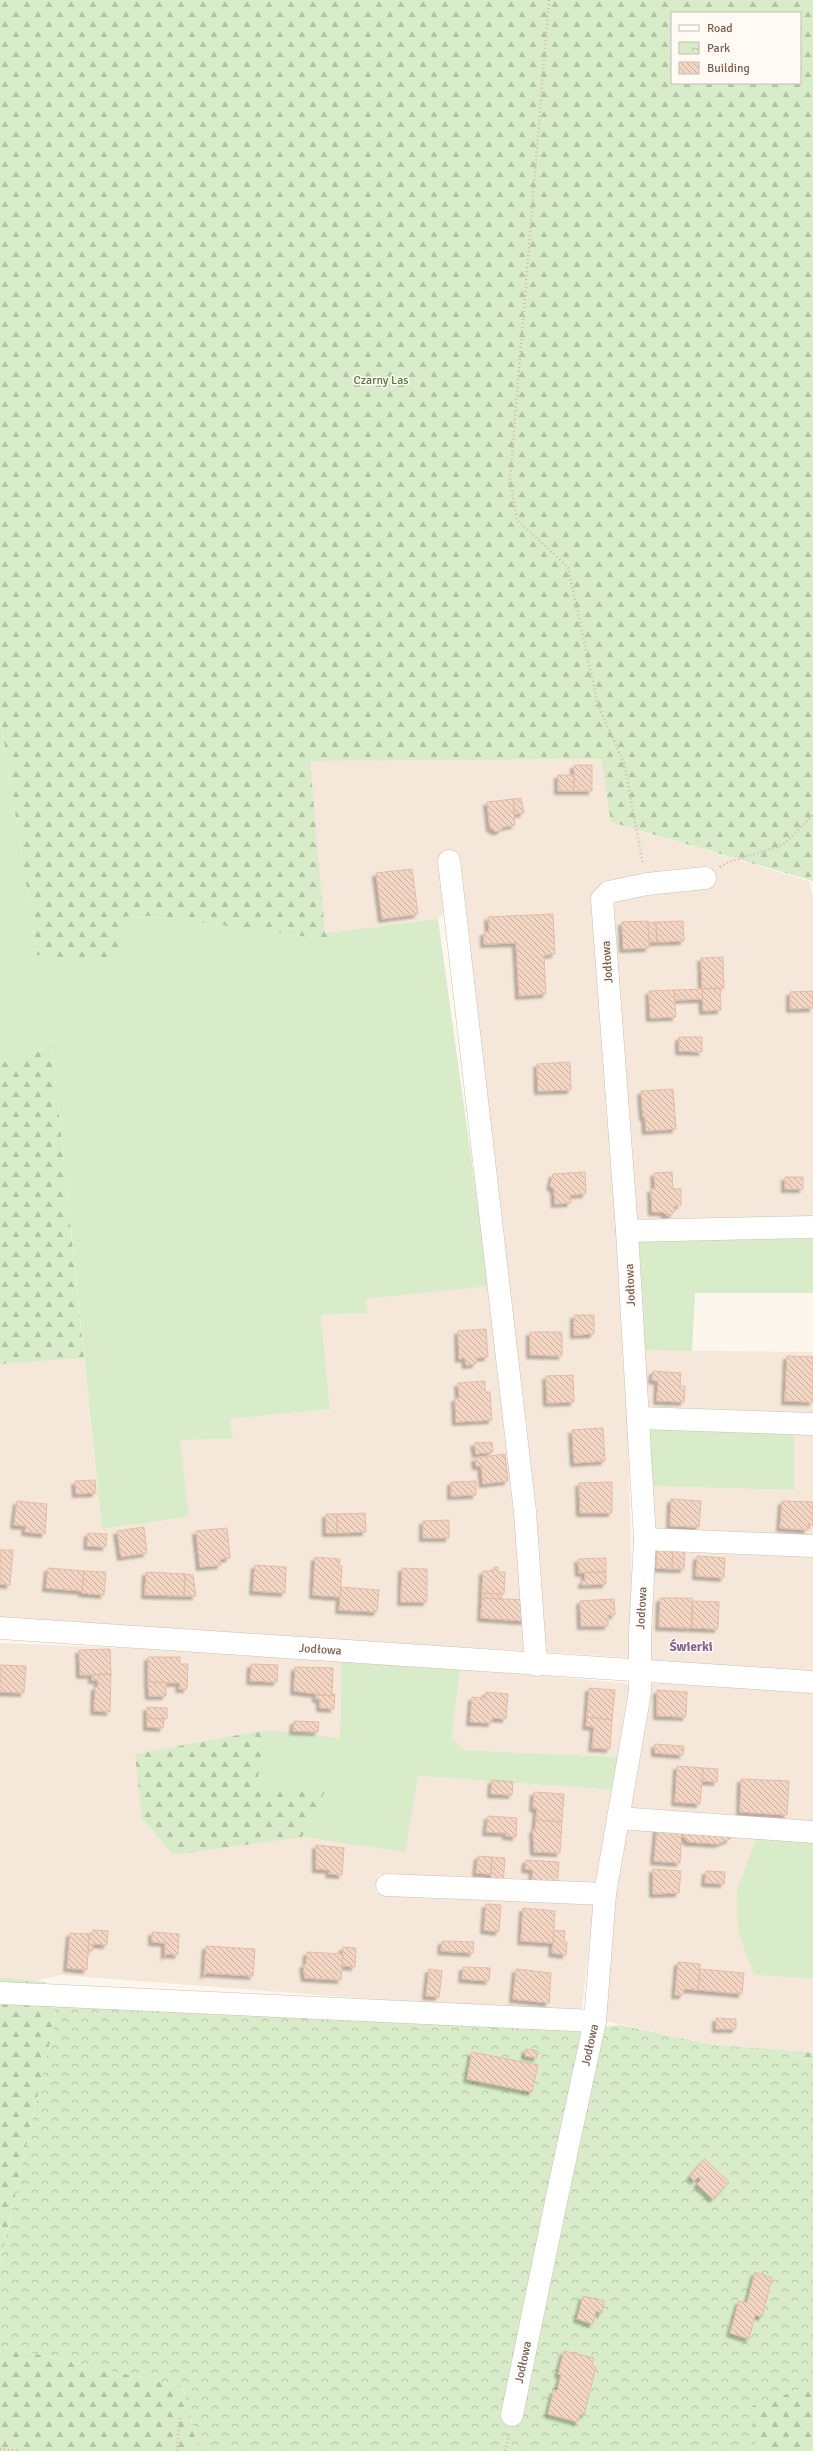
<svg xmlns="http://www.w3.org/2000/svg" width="813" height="2451" font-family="Signika,sans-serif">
  <defs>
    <pattern id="forest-firs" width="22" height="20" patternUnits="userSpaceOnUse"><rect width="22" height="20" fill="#d8ecc9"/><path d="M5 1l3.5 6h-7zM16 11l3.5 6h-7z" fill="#b4c2a5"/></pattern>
    <pattern id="park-crowns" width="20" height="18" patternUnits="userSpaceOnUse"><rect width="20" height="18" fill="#d8ecc9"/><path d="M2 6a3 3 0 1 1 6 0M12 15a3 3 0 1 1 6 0" fill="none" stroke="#b4c2a5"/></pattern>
    <pattern id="building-back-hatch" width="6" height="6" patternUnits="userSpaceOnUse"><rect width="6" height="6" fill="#f3d5c3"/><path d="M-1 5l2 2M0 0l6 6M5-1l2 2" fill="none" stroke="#cab0a1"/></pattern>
    <filter id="shadow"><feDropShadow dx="-3.5" dy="3.5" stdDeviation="1" flood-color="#0004"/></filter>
  </defs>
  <rect width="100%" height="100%" fill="#fdf6ec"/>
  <path fill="#f5e8da" d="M 601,759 L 611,822 L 809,881 L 813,897 L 813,1223 L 642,1227 L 627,1402 L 634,1658 L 544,1652 L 460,899 L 438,919 L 325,933 L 309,761 Z
    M 493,1285 L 528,1651 L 0,1620 L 0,1364 L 84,1358 L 102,1529 L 189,1517 L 179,1440 L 233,1439 L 230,1419 L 330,1409 L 321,1315 L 367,1313 L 366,1299 Z
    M 643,1350 L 813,1352 L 813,1417 L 644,1410 Z
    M 794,1432 L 813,1433 L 813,1541 L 649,1534 L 648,1486 L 793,1490 Z
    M 649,1542 L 813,1551 L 813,1673 L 651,1661 Z
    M 0,1643 L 341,1657 L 340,1739 L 266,1730 L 417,1776 L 615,1790 L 594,1888 L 377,1874 L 376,1892 L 594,1905 L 581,2015 L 59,1975 L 35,1981 L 0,1977 Z
    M 460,1669 L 625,1683 L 633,1688 L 622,1757 L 464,1750 L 452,1738 Z
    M 649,1681 L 813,1693 L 813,1826 L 631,1811 L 628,1803 Z
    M 623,1822 L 758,1834 L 754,1975 L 813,1979 L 813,2053 L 714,2045 L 605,2021 L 609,1904 Z"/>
  <path fill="#d8ecc9" d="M 0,715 L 37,955 L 121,917 L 153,916 L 330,940 L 325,933 L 438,919 L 489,1286 L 366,1299 L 367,1313 L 321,1315 L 330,1409 L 230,1419 L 233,1439 L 180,1440 L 189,1517 L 102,1529 L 52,1046 L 0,1063 Z
    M 813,1236 L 813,1293 L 695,1293 L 692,1351 L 643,1350 L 634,1241 Z
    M 643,1426 L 794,1432 L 794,1490 L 648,1486 Z
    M 341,1657 L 460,1669 L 452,1738 L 464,1750 L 622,1757 L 615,1790 L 418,1776 L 405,1852 L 302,1837 L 325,1790 L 255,1789 L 266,1730 L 340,1738 Z
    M 758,1834 L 813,1838 L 813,1979 L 754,1975 L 738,1932 L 737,1890 Z"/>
  <path fill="url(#forest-firs)" fill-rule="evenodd" d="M 0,0 L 813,0 L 813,881 L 611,822 L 601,759 L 310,761 L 325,933 L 330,940 L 153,916 L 121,917 L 119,962 L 37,955 L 0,715 ZM 672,13 L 800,13 L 800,83 L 672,83 Z
    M 52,1046 L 84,1358 L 0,1364 L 0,1063 Z
    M 266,1730 L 256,1789 L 326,1789 L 302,1837 L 173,1855 L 142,1818 L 135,1754 Z
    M 0,1977 L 46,1982 L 56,2016 L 0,2262 Z
    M 784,2050 L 813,2053 L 813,2063 Z
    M 0,2346 L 183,2387 L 199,2451 L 0,2451 Z
    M 813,2385 L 813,2451 L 755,2451 L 752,2406 Z"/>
  <path fill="url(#park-crowns)" d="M 52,2001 L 578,2029 L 620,2025 L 714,2045 L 784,2050 L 813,2063 L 813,2385 L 752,2406 L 756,2451 L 199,2451 L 183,2387 L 0,2346 L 0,2263 L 56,2016 Z"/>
  <path fill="url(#building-back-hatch)" stroke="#e6bba3" filter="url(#shadow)" d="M 574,765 L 592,765 L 592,791 L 574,791 Z
    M 558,775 L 574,775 L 574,791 L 558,791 Z
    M 521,798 L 524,813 L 515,814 L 513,799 Z
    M 513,799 L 515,825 L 503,827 L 500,831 L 495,831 L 490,828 L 487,802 Z
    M 412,869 L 418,914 L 382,919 L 376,873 Z
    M 553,914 L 555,954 L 544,955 L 546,994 L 519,996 L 516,943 L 484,944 L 484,932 L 489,932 L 488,917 Z
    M 648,921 L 649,948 L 623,949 L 622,922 Z
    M 683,921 L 684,941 L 657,942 L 656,922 Z
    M 656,922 L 657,942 L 649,942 L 648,923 Z
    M 723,957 L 724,988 L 702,989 L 701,958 Z
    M 720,988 L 721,1010 L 703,1011 L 702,989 Z
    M 702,989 L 703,999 L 675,1000 L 674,990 Z
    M 674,990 L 676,1017 L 650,1018 L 649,991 Z
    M 813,991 L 813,1008 L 790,1009 L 790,992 Z
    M 679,1037 L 702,1037 L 702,1052 L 679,1051 Z
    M 570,1062 L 571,1090 L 538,1091 L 537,1064 Z
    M 673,1089 L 676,1129 L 646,1131 L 645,1117 L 643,1117 L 641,1091 Z
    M 585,1172 L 586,1194 L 570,1195 L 571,1203 L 555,1204 L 554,1189 L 550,1186 L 553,1174 Z
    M 672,1172 L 673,1189 L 681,1189 L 681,1205 L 674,1206 L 674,1212 L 671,1215 L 666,1215 L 663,1212 L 652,1212 L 651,1189 L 655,1189 L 654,1173 Z
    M 785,1177 L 803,1177 L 803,1189 L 785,1189 Z
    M 574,1315 L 594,1315 L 594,1334 L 574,1335 Z
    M 486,1329 L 488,1357 L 476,1358 L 476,1364 L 466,1365 L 465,1358 L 459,1359 L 458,1331 Z
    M 530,1332 L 562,1332 L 562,1356 L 530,1355 Z
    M 787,1356 L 813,1357 L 813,1402 L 785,1401 Z
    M 653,1371 L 681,1373 L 680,1386 L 685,1386 L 684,1402 L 657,1401 L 658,1381 L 652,1380 Z
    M 573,1375 L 574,1402 L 547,1403 L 546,1376 Z
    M 485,1381 L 485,1392 L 490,1392 L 492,1420 L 456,1422 L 455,1398 L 459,1398 L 458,1383 Z
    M 603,1428 L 605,1461 L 574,1463 L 572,1430 Z
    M 492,1442 L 493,1452 L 476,1454 L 474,1443 Z
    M 505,1454 L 508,1481 L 483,1484 L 481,1466 L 476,1466 L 475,1458 Z
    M 95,1480 L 96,1493 L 76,1494 L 75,1481 Z
    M 476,1481 L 476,1495 L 451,1496 L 451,1482 Z
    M 612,1482 L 612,1513 L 580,1513 L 579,1483 Z
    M 671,1499 L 701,1501 L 699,1527 L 670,1526 Z
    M 17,1501 L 47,1504 L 45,1534 L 25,1532 L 26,1526 L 14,1525 Z
    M 782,1501 L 813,1502 L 813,1525 L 808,1524 L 808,1530 L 780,1528 Z
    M 365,1513 L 366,1532 L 337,1533 L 337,1514 Z
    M 326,1514 L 337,1514 L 337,1533 L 326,1533 Z
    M 449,1520 L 449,1538 L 423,1538 L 423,1521 Z
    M 144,1527 L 147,1553 L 121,1557 L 117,1531 Z
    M 227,1528 L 230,1558 L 220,1559 L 221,1565 L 200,1567 L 196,1531 Z
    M 88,1533 L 107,1534 L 106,1547 L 87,1546 Z
    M 657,1547 L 673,1547 L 672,1569 L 656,1568 Z
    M 673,1547 L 685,1548 L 684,1569 L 672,1569 Z
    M 0,1550 L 13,1550 L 10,1585 L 0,1584 Z
    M 697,1556 L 725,1558 L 724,1578 L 696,1576 Z
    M 315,1557 L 340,1559 L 339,1566 L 342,1566 L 340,1597 L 313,1595 Z
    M 606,1558 L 606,1572 L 579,1573 L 578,1559 Z
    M 255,1565 L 286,1567 L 285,1593 L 253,1591 Z
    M 494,1567 L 498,1567 L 498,1572 L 505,1572 L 504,1594 L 482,1593 L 483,1571 L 494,1571 Z
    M 48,1568 L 84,1571 L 82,1591 L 46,1588 Z
    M 402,1568 L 427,1569 L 427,1602 L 401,1602 Z
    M 84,1571 L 106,1572 L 104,1595 L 82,1593 Z
    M 146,1572 L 185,1574 L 184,1596 L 145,1595 Z
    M 585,1572 L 606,1572 L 606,1584 L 582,1585 L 582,1581 L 585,1581 Z
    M 185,1574 L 193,1575 L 196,1596 L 184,1596 Z
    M 341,1587 L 379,1590 L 377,1612 L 339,1610 Z
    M 482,1593 L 502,1594 L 501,1599 L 482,1598 Z
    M 482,1598 L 526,1600 L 525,1621 L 481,1618 Z
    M 660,1598 L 692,1598 L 691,1628 L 659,1627 Z
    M 614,1599 L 615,1615 L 608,1615 L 608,1626 L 581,1626 L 580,1601 Z
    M 693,1601 L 719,1602 L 718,1629 L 692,1628 Z
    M 110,1649 L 111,1674 L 80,1675 L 79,1650 Z
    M 148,1657 L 180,1657 L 180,1664 L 188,1664 L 187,1689 L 179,1689 L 180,1683 L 148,1682 Z
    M 251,1664 L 278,1665 L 277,1682 L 250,1681 Z
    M 0,1665 L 26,1666 L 24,1693 L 0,1692 Z
    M 295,1667 L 333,1668 L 332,1696 L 294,1691 Z
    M 111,1674 L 110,1712 L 94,1711 L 95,1687 L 98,1687 L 98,1680 L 92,1680 L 92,1675 Z
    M 148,1682 L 166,1682 L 166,1696 L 149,1696 Z
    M 589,1688 L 615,1690 L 612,1720 L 587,1717 Z
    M 657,1690 L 687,1692 L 686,1717 L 657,1716 Z
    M 486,1692 L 508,1694 L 506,1719 L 492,1718 L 492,1723 L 470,1722 L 472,1697 L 486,1698 Z
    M 332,1694 L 335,1694 L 334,1709 L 320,1708 L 320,1699 L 316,1699 L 316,1695 L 332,1696 Z
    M 147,1707 L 167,1708 L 167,1719 L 147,1718 Z
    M 587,1717 L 612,1720 L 610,1749 L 592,1748 L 594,1727 L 586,1726 Z
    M 147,1718 L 164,1719 L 163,1728 L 147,1727 Z
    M 294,1721 L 319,1722 L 318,1732 L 293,1731 Z
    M 655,1744 L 684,1746 L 683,1755 L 655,1753 Z
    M 677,1766 L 703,1768 L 700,1804 L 675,1802 Z
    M 703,1768 L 718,1769 L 717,1782 L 702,1781 Z
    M 741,1779 L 789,1781 L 787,1815 L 740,1812 Z
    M 492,1780 L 513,1782 L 512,1795 L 491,1794 Z
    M 534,1792 L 564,1794 L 562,1822 L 536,1820 L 537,1809 L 533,1808 Z
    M 488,1816 L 517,1818 L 516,1837 L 506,1836 L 506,1833 L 486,1832 Z
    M 536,1820 L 562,1822 L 560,1853 L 534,1852 L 533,1830 L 535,1830 Z
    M 657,1828 L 682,1830 L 680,1863 L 654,1861 Z
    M 682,1830 L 730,1835 L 730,1839 L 718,1844 L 688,1842 L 682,1835 Z
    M 316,1845 L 344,1848 L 342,1875 L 329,1874 L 330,1870 L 316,1869 Z
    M 478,1856 L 492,1857 L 491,1874 L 476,1873 Z
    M 492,1857 L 505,1858 L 503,1885 L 490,1884 Z
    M 526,1860 L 559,1862 L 557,1890 L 531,1888 L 533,1870 L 525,1869 Z
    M 653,1869 L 681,1871 L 679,1893 L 653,1894 Z
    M 706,1871 L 725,1872 L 724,1884 L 705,1883 Z
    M 486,1904 L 501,1905 L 499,1932 L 484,1930 Z
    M 523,1908 L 555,1911 L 553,1943 L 521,1941 Z
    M 93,1930 L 108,1931 L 107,1945 L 93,1944 L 92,1951 L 88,1951 L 89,1934 L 92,1934 Z
    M 554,1930 L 565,1931 L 564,1941 L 567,1942 L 566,1955 L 552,1953 Z
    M 152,1932 L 179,1934 L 178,1955 L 165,1954 L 165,1957 L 165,1943 L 152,1942 Z
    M 70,1933 L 89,1934 L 87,1970 L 67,1968 Z
    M 442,1941 L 474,1942 L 473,1953 L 441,1951 Z
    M 206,1946 L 255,1949 L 253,1976 L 206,1973 L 204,1976 Z
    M 343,1947 L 356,1948 L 355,1967 L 342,1966 Z
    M 307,1952 L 343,1954 L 341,1980 L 305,1978 L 303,1965 L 306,1964 Z
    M 678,1962 L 700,1964 L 698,1990 L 684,1989 L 683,1995 L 675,1995 Z
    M 463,1967 L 490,1968 L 489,1981 L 462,1979 Z
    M 429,1969 L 442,1971 L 439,1997 L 426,1996 Z
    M 516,1969 L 551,1973 L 549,2003 L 513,1999 Z
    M 700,1969 L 744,1973 L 742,1994 L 698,1990 Z
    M 716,2018 L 736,2019 L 736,2029 L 716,2029 Z
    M 526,2049 L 538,2051 L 537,2058 L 525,2056 Z
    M 472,2052 L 538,2065 L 532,2092 L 467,2079 Z
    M 705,2159 L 729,2182 L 713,2199 L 697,2184 L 701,2180 L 698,2177 L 694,2181 L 690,2176 Z
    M 755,2272 L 772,2278 L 762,2317 L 755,2315 L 749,2339 L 730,2333 L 739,2301 L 747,2303 Z
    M 583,2296 L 604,2301 L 602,2313 L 596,2311 L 593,2324 L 577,2319 Z
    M 564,2351 L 594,2358 L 592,2366 L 596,2367 L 584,2415 L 580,2414 L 578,2422 L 548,2414 L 554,2390 L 557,2391 L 561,2375 L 558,2374 Z"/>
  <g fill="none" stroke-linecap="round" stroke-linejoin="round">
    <g stroke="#d1beb0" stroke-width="23">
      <g id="minor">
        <path d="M 449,861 L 525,1512 L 536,1665"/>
        <path d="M 627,1231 L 813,1227"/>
        <path d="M 638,1418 L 813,1424"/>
        <path d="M 645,1539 L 813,1546"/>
        <path id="s1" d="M 0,1628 L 813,1682"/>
        <path d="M 618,1818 L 813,1832"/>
        <path d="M 387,1885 L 605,1894"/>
        <path d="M 0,1993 L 595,2021"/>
        <path id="s2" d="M 512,2415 L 558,2192 L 595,2021 L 605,1894 L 640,1692 L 640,1634 L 645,1539 L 627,1231 L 602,899 L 609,892 L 647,884 L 705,878"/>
      </g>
    </g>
    <path stroke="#d9b8a5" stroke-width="2.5" stroke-dasharray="1 3" stroke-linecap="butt" d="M 549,0 L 510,480 L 517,520 L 568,567 L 598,705 L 624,763 L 643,864
      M 720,867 L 726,863 L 783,845 L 813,815
      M 0,2449 L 20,2451
      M 177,2451 L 180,2417
      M 505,2451 L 509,2434"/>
    <use href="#minor" stroke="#fff" stroke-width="22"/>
  </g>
  <g text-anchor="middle" stroke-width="3" stroke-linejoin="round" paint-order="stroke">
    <g font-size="12" fill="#537a41" stroke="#fffaf3">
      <text x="381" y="384">Czarny Las</text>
    </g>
    <g font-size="12" fill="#7a5c4d" stroke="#fffaf3">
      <text transform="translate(607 962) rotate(-94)" y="4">Jodłowa</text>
      <text transform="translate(630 1285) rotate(-93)" y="4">Jodłowa</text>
      <text dy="4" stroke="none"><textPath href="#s2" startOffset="819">Jodłowa</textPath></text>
      <text dy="4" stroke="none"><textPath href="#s1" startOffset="321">Jodłowa</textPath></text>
      <text dy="4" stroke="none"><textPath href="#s2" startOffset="378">Jodłowa</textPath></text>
      <text dy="4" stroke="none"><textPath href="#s2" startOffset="54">Jodłowa</textPath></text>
    </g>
    <g font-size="13" font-weight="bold" fill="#846695" stroke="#fffaf3">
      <text x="691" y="1651">Świerki</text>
    </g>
  </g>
  <rect x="671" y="12" width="130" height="72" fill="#fffaf3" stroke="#cabbb1"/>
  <rect x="679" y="25" width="20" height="6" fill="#ffffff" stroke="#cabbb1"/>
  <text x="707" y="32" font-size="12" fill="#7a5c4d">Road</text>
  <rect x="679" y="42" width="20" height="12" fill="url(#park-crowns)" stroke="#cabbb1"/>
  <text x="707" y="52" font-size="12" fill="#7a5c4d">Park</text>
  <rect x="679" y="62" width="20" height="12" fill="url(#building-back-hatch)" stroke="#cabbb1"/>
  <text x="707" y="72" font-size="12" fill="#7a5c4d">Building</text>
</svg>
